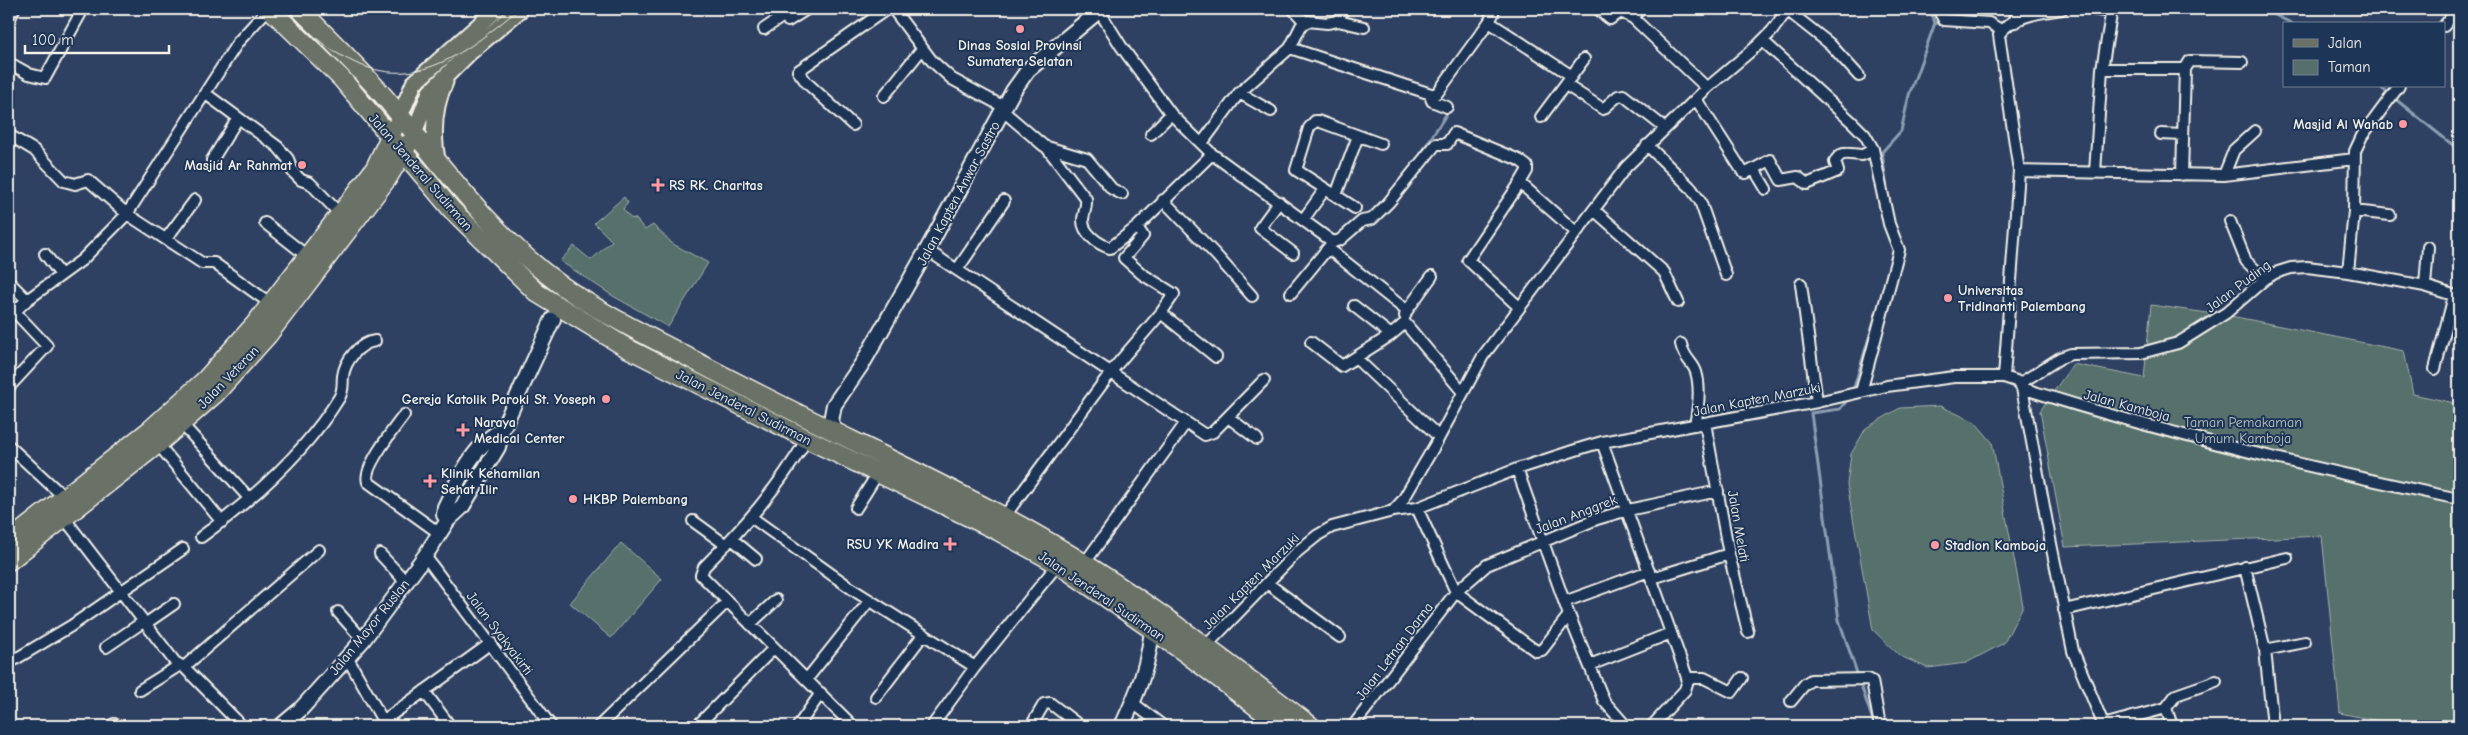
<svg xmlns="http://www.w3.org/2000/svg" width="2468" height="735" font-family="'Comic Neue',sans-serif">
  <rect width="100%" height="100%" fill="#2f4163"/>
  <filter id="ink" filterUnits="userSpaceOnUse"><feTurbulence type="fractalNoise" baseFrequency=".02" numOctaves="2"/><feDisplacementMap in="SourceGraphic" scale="10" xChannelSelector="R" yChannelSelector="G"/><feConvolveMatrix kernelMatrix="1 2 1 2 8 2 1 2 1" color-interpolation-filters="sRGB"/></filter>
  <g filter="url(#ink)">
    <path fill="#566f6c" stroke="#a5b0aa" d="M 624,197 L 628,203 L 623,209 L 630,218 L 636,219 L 645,230 L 653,225 L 673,244 L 708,263 L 668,327 L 613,296 L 560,261 L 574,246 L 591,260 L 612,241 L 594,223 Z
      M 2151,305 L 2236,317 L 2404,351 L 2413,394 L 2459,404 L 2459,726 L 2403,726 L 2340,713 L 2322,536 L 2065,547 L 2040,411 L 2073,364 L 2144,378 Z
      M 1940,406 L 1975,422 L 1992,442 L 2023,606 L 2004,643 L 1966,663 L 1928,668 L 1900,656 L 1873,630 L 1847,484 L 1851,454 L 1866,428 L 1900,408 Z
      M 621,543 L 662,579 L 611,638 L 570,603 Z"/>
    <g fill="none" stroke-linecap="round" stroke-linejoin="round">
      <path stroke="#8b9eb0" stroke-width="3" d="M 2145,9 L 2169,15 L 2180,9
        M 2263,9 L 2293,24
        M 2017,14 L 2033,9
        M 1495,17 L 1503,9
        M 1935,23 L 1957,26
        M 2379,86 L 2459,150
        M 1413,166 L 1449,110
        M 1888,198 L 1882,152 L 1901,131 L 1909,95 L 1935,23 L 1930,9
        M 1853,391 L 1877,311
        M 1848,399 L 1840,409 L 1811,413 L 1839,620 L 1858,676
        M 1860,682 L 1874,724"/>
      <g stroke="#f4f1e8" stroke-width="14">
        <path id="street" d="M 893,9 L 932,61 L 952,79 L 1004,107
          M 1098,9 L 1121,46 L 1171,114 L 1212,154 L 1333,242
          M 1293,9 L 1305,22
          M 1488,9 L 1493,14 L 1489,22
          M 1598,9 L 1610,19 L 1621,12 L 1633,18
          M 1640,9 L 1633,18 L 1707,88
          M 1938,9 L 1944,20 L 1989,23 L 2001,30
          M 2092,9 L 2111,12
          M 1787,10 L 1830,44 L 1859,76
          M 9,21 L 14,9
          M 788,21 L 807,9
          M 1338,21 L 1364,27
          M 2016,22 L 2016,9
          M 2444,26 L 2458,9
          M 764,29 L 794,9
          M 1763,41 L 1852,122 L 1865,135 L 1873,149 L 1889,224 L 1899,250 L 1861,392
          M 1290,48 L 1434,95 L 1438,92 L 1489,22 L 1572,76
          M 9,63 L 29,74 L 45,78 L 83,9
          M 2102,69 L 2185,69 L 2182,175
          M 2185,69 L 2190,61 L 2242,62
          M 1566,85 L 1603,109 L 1618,96 L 1623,95 L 1665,128
          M 1239,93 L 1271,111
          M 206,94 L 278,147 L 288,159 L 293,172 L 301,180 L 310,183 L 340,214
          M 1430,95 L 1432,101 L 1447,107
          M 884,96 L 922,49
          M 1696,99 L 1743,172 L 1746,173 L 1754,169 L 1766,189
          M 1002,110 L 1044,146 L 1087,159 L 1112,189 L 1122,194
          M 1541,117 L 1584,59
          M 853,125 L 807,83 L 798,71 L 887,9
          M 1151,134 L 1171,114
          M 2161,134 L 2183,135
          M 9,135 L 34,150 L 64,181 L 75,184 L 88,180 L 127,214 L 202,263 L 214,263 L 271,304
          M 1202,143 L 1239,93 L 1290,48 L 1301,26 L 1308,21 L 1327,23 L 1338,21 L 1343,9
          M 1647,145 L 1691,188 L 1700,201 L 1726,275
          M 1047,148 L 1086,199 C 1087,206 1084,212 1083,219 C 1082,233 1098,244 1110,248 L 1137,227 L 1212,154
          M 212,160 L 238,118
          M 1754,169 L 1770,160 L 1781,180 L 1798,177 L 1807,184 L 1838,171 L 1835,162 C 1841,149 1851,155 1862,155 C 1866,154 1870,151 1873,149
          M 2019,171 L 2224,175 L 2354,159
          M 2095,172 L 2102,69 L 2112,9
          M 2224,175 L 2234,150 L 2255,131
          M 1520,183 L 1576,232
          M 1336,195 L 1358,136
          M 1163,200 L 1216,255 L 1252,296
          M 1279,202 L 1260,228 L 1293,253
          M 1355,208 L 1296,170 L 1309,128 L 1315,121 L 1318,121 L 1381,144
          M 1594,210 L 1664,272 L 1678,302
          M 2354,211 L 2390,215
          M 1303,220 L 1325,189
          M 2230,221 L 2246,261 L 2265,279
          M 265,223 L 307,256
          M 1137,227 L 1143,236 L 1124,258 L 1142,274 L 1174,294 L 1161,313
          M 166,239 L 195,200
          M 1328,248 L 1407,311
          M 927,250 L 1205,435 L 1213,432 L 1264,380
          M 45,254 L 61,275
          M 957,270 L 1004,201
          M 2348,272 L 2354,211 L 2355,151 L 2362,136 L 2399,86
          M 9,282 L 27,300
          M 1801,284 L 1817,402
          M 2425,286 L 2428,247
          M 1291,293 L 1333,242 L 1340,240 L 1362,221 L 1372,219 L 1389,202 L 1436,144 L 1447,144 L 1454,133 L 1519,160 L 1527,166 L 1527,171 L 1520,183 L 1468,260 L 1519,307
          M 1354,306 L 1391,335
          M 1405,316 L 1406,312 L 1432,276
          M 9,317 L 27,300 L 82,260 L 127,214 L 238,42 L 268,9
          M 1311,342 L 1342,366 L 1391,335 L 1405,323 L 1462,391
          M 1681,344 C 1684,359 1693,362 1696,372 C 1701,388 1698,410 1695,425
          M 1361,363 L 1439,437
          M 2435,369 L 2454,296
          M 2004,377 L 2019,171 L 1999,35 C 2009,16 2043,12 2062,9
          M 2019,384 L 2060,358 L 2071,354 L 2141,353 L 2178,343 L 2226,313 L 2265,279 L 2275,273 L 2291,268 L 2307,267 L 2348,272 L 2425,286 L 2459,297
          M 9,387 L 47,346 L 15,312
          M 2022,388 C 2165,434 2312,468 2459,499
          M 404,415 C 395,427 362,469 368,482 L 439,533
          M 1228,417 L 1257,439
          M 181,423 L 249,498
          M 1705,423 L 1729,554 L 1748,632
          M 807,439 C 777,489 745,526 704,567 L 701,575 L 853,726
          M 1602,442 L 1688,680 L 1685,690 L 1652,726
          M 158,444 L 222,522
          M 9,446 L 65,498
          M 1517,469 L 1569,615 L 1604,701 L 1626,726
          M 856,508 L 878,473
          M 1417,508 L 1456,592 L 1536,651 L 1542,650 L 1569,615
          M 1393,511 L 1403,500 L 1435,445 L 1483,356 L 1626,167 L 1707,88 L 1758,45 L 1772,31 L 1788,9
          M 751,517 L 855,591 L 975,667
          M 1004,517 L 1114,368 L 1161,313 L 1216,357
          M 65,519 L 175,662 L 184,667 L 242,726
          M 693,521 L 726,545
          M 201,537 C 253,499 305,453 339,398 C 344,390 342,385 343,376 C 345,361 359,343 375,341
          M 732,539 L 756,559
          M 380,554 L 406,582
          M 425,556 L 551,726
          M 1084,564 L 1185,424
          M 2245,567 L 2265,650 L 2273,726
          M 1652,578 L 1729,554
          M 1267,583 L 1340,637
          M 1564,602 L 1649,571
          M 2064,610 L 2287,558
          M 338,612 L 363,640
          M 145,624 L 174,604
          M 750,624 L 776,600
          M 106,647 L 143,622
          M 1205,647 L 1298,551 L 1318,535 L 1332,527 L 1393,511 L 1417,508 L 1517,469 L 1585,447 L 1602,442 L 1817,402 L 1887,386 L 1954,377 L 2004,377 L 2016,381 L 2022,388 L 2050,539 L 2073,651 L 2104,726
          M 2265,650 L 2305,642
          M 347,657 L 383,721
          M 9,663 L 71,626 L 183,549
          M 1590,665 L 1671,633
          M 184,667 L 319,550
          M 1687,678 L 1704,678 L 1732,692 L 1742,678
          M 807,679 L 870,600
          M 140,690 L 180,665
          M 424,691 L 450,726
          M 876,697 L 923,635
          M 1791,701 L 1805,684 L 1811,680 L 1868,679 L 1872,681 L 1880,726
          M 1133,703 L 1163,726
          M 2166,708 L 2172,726
          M 2103,725 L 2166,708 L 2176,695 L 2216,681
          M 110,726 L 114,724
          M 382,726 L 383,721 L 491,643
          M 599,726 L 727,602
          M 697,726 L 774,648
          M 798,726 L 821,693
          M 932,726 L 975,667 L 1058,564
          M 1031,726 L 1044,704 L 1050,703 L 1080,726
          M 1353,726 L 1456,592 L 1487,565 L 1597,519 L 1628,510 L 1718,491"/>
      </g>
      <g stroke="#f4f1e8" stroke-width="18">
        <path id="secondary" d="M 836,435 L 831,421 L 834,405 L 864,361 L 927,250 L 1013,91 L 1028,70 L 1101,9
          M 448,520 L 444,515 L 445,507 C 458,480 474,444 502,430
          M 281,726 L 300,710 L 363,640 L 425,556 L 448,520 L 462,507 L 498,447 L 502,430 L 553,319
          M 1122,726 C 1140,687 1149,665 1153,621"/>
      </g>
      <g stroke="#f4f1e8" stroke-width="19">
        <path id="primary" d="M 400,116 L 414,83 L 497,9
          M 414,133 L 430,92 L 469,53 L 521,9
          M 438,164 C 432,136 433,108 445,82"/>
      </g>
      <g stroke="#f4f1e8" stroke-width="21">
        <path id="highway" d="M 270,9 L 341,78 L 452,210 L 537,293 L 627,348 L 807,439 L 998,531 L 1058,564 L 1188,655 L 1282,726
          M 300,9 C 329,39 360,68 387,100 C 441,164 490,233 558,283 C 597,311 642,333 684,355 C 786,410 891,458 993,511 C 1107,570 1210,649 1311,726
          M 9,541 L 151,429 L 205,380 L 255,324 L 352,199 L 375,168 L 394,128
          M 9,561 L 158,444 L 216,393 L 268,335 L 387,179 L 408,144"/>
      </g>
      <use href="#street" stroke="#1d3557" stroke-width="10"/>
      <use href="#secondary" stroke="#1d3557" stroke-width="14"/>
      <use href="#primary" stroke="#6a7166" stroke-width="15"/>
      <use href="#highway" stroke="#6a7166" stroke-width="18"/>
      <path stroke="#f4f1e8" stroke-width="1" d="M 286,9 C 301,23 317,41 335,52 C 410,99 461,56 519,9"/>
    </g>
  </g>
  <g fill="#ff9aa2" stroke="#1d3557" stroke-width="2">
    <circle cx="1020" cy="29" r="5"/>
    <circle cx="2403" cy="124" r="5"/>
    <circle cx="302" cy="165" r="5"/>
    <path d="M655.5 177.5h5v5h5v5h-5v5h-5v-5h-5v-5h5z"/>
    <circle cx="1948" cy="298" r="5"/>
    <circle cx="606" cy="399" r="5"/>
    <path d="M460.5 422.5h5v5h5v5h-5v5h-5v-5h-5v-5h5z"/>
    <path d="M427.5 473.5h5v5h5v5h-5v5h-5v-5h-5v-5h5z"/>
    <circle cx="573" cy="499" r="5"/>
    <path d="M947.5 536.5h5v5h5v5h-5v5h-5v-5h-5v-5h5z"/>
    <circle cx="1935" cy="545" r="5"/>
  </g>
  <g text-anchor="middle" stroke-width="4" stroke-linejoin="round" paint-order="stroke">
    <g font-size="14" font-weight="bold" fill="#f4f1e8" stroke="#1d3557" text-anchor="start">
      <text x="1020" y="50" text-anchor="middle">Dinas Sosial Provinsi<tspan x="1020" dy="16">Sumatera Selatan</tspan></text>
      <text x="2393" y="129" text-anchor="end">Masjid Al Wahab</text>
      <text x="292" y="170" text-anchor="end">Masjid Ar Rahmat</text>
      <text x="669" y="190">RS RK. Charitas</text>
      <text x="1958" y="295">Universitas<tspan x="1958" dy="16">Tridinanti Palembang</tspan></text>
      <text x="596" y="404" text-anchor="end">Gereja Katolik Paroki St. Yoseph</text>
      <text x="474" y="427">Naraya<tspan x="474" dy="16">Medical Center</tspan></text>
      <text x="441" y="478">Klinik Kehamilan<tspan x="441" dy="16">Sehat Ilir</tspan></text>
      <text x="583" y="504">HKBP Palembang</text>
      <text x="939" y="549" text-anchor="end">RSU YK Madira</text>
      <text x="1945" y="550">Stadion Kamboja</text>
    </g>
    <g font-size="14" fill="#f4f1e8" stroke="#1d3557">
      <text transform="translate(421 172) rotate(49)" y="5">Jalan Jenderal Sudirman</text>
      <text transform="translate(958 193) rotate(-62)" y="5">Jalan Kapten Anwar Sastro</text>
      <text transform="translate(2238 286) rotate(-37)" y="5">Jalan Puding</text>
      <text transform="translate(228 377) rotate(-46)" y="5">Jalan Veteran</text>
      <text transform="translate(1757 399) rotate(-11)" y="5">Jalan Kapten Marzuki</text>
      <text transform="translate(2127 405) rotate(15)" y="5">Jalan Kamboja</text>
      <text transform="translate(744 407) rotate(27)" y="5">Jalan Jenderal Sudirman</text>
      <text transform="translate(1576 514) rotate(-21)" y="5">Jalan Anggrek</text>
      <text transform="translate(1739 526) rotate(80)" y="5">Jalan Melati</text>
      <text transform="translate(1251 581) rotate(-45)" y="5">Jalan Kapten Marzuki</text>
      <text transform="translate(1102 596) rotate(34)" y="5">Jalan Jenderal Sudirman</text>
      <text transform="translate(369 627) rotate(-51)" y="5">Jalan Mayor Ruslan</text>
      <text transform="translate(500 633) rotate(53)" y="5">Jalan Syakyakirti</text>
      <text transform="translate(1394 651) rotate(-53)" y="5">Jalan Letnan Darna</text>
    </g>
    <g font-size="14" fill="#bdc4bd" stroke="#1d3557">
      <text x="2243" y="427">Taman Pemakaman<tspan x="2243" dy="16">Umum Kamboja</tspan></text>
    </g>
  </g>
  <rect width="2468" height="735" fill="none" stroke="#1d3557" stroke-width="30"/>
  <rect x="15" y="15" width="2438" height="705" fill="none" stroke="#f4f1e8" stroke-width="2" filter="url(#ink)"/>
  <rect x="2283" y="22" width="162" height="65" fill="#1d3557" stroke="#738091"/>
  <rect x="2293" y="39" width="25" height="8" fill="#6a7166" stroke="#738091"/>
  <text x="2328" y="48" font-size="15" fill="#f4f1e8">Jalan</text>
  <rect x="2293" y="60" width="25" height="15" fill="#566f6c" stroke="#738091"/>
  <text x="2328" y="72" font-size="15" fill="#f4f1e8">Taman</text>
  <path d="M25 45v8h144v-8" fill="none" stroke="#f4f1e8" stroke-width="2.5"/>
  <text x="32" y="45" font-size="15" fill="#f4f1e8" stroke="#1d3557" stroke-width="4" paint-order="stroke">100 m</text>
</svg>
